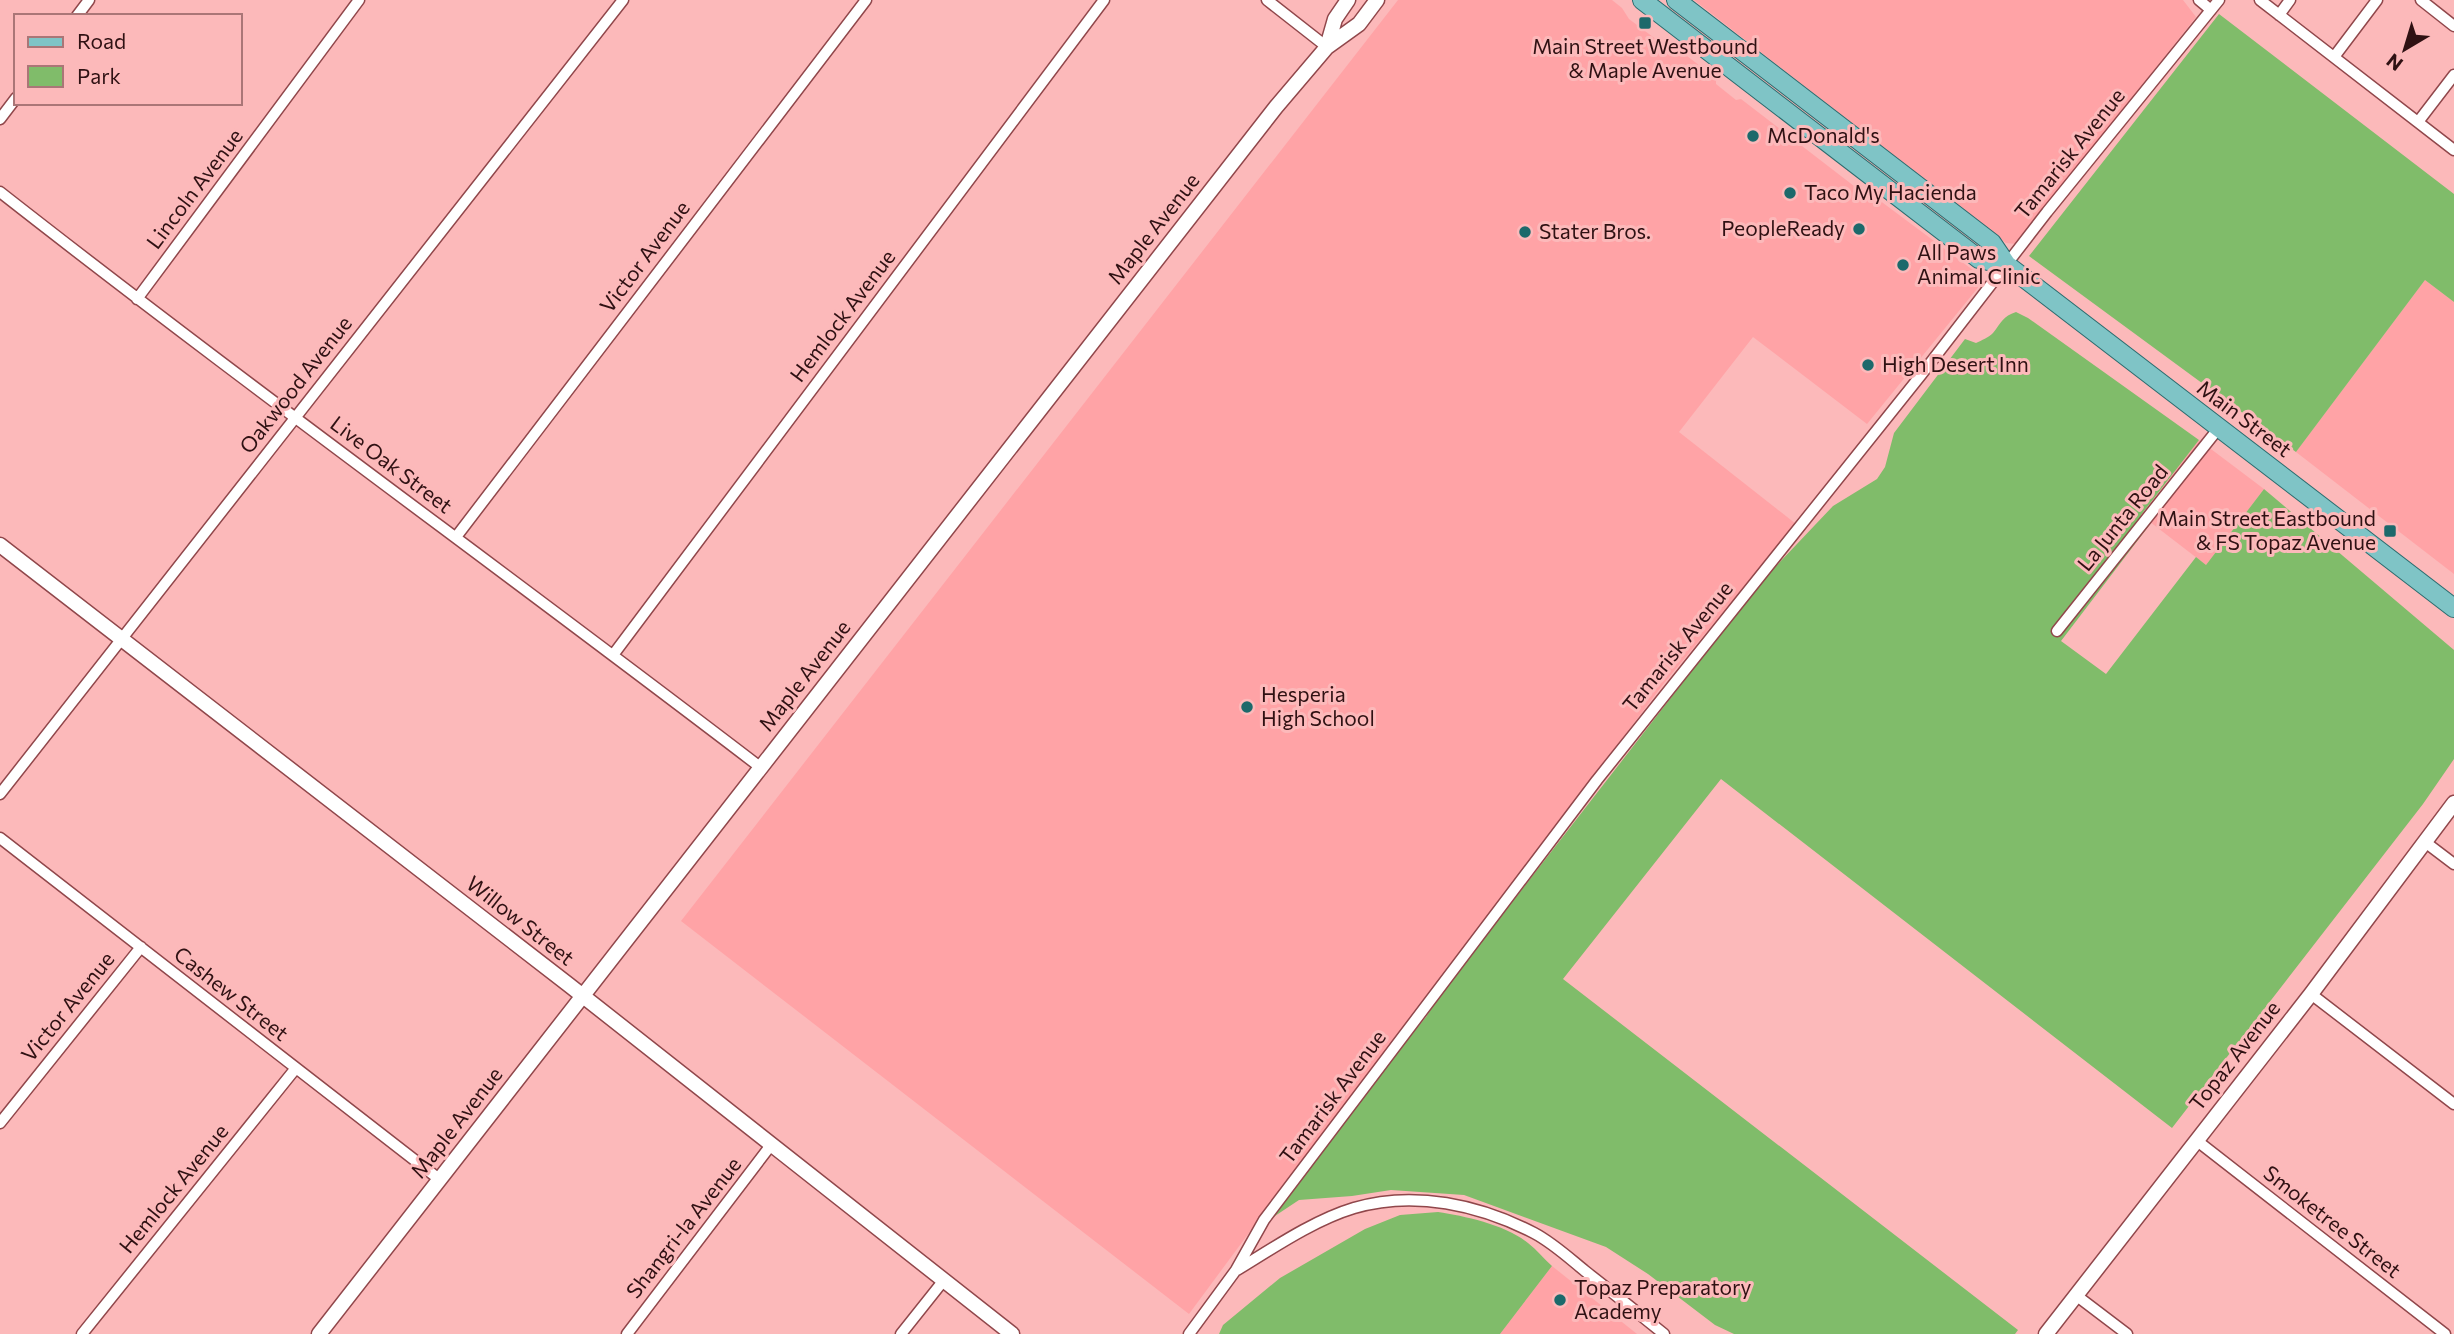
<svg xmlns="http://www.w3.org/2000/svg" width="2454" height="1334" font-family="Commissioner,sans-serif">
  <rect width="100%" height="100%" fill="#fcb9ba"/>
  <path fill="#ffa3a6" d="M 1398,0 L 1612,0 L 1622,8 L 1629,19 L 1661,43 L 1683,53 L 1716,78 L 1716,84 L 1736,100 L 1741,99 L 1863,193 L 1867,191 L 1985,279 L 1867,424 L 1753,337 L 1679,432 L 1796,524 L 1665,682 L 1325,1130 L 1189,1314 L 681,921 Z
    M 1694,0 L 2183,0 L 2196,17 L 2016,244 L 2006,243 Z
    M 2425,280 L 2454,302 L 2454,574 L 2296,452 Z
    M 2199,440 L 2264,489 L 2206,565 L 2141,515 Z
    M 1552,1266 L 1637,1334 L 1500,1334 Z"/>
  <path fill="#80bc6a" d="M 2219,14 L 2454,194 L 2454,302 L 2425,280 L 2296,452 L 2029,256 Z
    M 2016,312 L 2028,318 L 2199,440 L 2141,515 L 2151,523 L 2061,641 L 2106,674 L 2196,557 L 2206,565 L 2264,489 L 2454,650 L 2454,759 L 2423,804 L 2172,1128 L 1721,779 L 1563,979 L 2018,1330 L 2015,1334 L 1734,1334 L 1715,1325 L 1648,1274 L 1606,1247 L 1464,1195 L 1391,1190 L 1352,1196 L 1299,1200 L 1269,1220 L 1386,1065 L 1426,1017 L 1440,995 L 1760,583 L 1833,506 L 1877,479 L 1885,467 L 1894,433 L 1965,339 L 1976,343 C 1982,340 1988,338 1993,333 C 2001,323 2003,316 2016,312 Z
    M 1438,1212 C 1465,1216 1506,1225 1528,1243 C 1537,1250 1544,1259 1552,1266 L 1500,1334 L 1219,1334 L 1223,1325 L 1280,1278 L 1365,1229 L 1400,1215 Z"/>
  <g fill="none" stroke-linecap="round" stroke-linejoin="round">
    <g stroke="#90474b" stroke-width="13">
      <path id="minor" d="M 1267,0 L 1327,47
        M 2199,0 L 2211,10
        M 2260,0 L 2454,150
        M 2421,0 L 2454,26
        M 2279,15 L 2290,0
        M 77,16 L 89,0
        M 2334,57 L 2377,0
        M 0,119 L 16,98
        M 2418,122 L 2454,75
        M 0,192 C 250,388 508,574 760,767
        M 137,299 L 359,0
        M 456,537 L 866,0
        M 2057,631 L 2218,429
        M 613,655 L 1104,0
        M 0,794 L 623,0
        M 0,838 L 439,1179
        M 2425,842 L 2454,864
        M 2311,994 L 2454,1104
        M 0,1123 L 141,947
        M 2196,1140 L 2445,1334
        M 1237,1270 C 1273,1248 1314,1220 1354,1208 C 1414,1190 1480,1205 1534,1233 C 1553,1243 1569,1258 1585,1271 C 1612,1292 1638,1313 1664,1334
        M 2077,1296 L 2127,1334
        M 82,1334 L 296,1068
        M 627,1334 L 771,1145
        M 901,1334 L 944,1280
        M 1189,1334 L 1236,1270 L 1264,1220 L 1597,780 L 1921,375 L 2047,212 L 2219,0"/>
    </g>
    <g stroke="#90474b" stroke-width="17">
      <path id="tertiary" d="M 1327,47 L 1335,19 L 1348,0
        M 0,545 L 569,985 L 1012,1334
        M 319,1334 L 1276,107 L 1327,47 L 1359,24 L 1377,0
        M 2046,1334 L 2311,994 L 2454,803"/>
    </g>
    <g stroke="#2c6c6f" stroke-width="20">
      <path id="primary" d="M 1642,0 L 1979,259 L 2007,265
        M 1676,0 L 1992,243 L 2007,265 L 2454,608"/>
    </g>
    <use href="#minor" stroke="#fff" stroke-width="10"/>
    <use href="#tertiary" stroke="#fff" stroke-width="14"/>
    <use href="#primary" stroke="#7fc4c6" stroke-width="18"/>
  </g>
  <g fill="#1c696b" stroke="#fcb9ba" stroke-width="2.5">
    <rect x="1638" y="16" width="14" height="14" rx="3.5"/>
    <circle cx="1753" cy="136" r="7"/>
    <circle cx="1790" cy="193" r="7"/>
    <circle cx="1859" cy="229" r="7"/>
    <circle cx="1525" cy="232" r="7"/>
    <circle cx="1903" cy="265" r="7"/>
    <circle cx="1868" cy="365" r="7"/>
    <rect x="2383" y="524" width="14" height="14" rx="3.5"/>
    <circle cx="1247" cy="707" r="7"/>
    <circle cx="1560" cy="1300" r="7"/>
  </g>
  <g text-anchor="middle" stroke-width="6" stroke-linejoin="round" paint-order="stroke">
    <g font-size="21" fill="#2f1113" stroke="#fcb9ba" text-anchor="start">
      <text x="1645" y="54" text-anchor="middle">Main Street Westbound<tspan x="1645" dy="24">&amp; Maple Avenue</tspan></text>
      <text x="1767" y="143">McDonald's</text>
      <text x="1804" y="200">Taco My Hacienda</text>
      <text x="1845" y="236" text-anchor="end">PeopleReady</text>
      <text x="1539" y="239">Stater Bros.</text>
      <text x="1917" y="260">All Paws<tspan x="1917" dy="24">Animal Clinic</tspan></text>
      <text x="1882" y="372">High Desert Inn</text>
      <text x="2376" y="526" text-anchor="end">Main Street Eastbound<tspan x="2376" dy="24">&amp; FS Topaz Avenue</tspan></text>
      <text x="1261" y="702">Hesperia<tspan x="1261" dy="24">High School</tspan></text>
      <text x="1574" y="1295">Topaz Preparatory<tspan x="1574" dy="24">Academy</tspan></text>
    </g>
    <g font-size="21" fill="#2f1113" stroke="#fcb9ba">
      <text transform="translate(2070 154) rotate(-51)" y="7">Tamarisk Avenue</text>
      <text transform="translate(195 189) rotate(-53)" y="7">Lincoln Avenue</text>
      <text transform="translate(1154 229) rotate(-52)" y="7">Maple Avenue</text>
      <text transform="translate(645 257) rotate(-53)" y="7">Victor Avenue</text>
      <text transform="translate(843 316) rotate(-53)" y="7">Hemlock Avenue</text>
      <text transform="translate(296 385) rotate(-52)" y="7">Oakwood Avenue</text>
      <text transform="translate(2244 419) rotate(37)" y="7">Main Street</text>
      <text transform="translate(391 465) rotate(37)" y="7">Live Oak Street</text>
      <text transform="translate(2123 518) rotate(-51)" y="7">La Junta Road</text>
      <text transform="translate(1678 647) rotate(-51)" y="7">Tamarisk Avenue</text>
      <text transform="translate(805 676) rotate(-52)" y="7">Maple Avenue</text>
      <text transform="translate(520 921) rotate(38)" y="7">Willow Street</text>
      <text transform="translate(231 994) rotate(38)" y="7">Cashew Street</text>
      <text transform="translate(68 1007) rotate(-51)" y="7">Victor Avenue</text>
      <text transform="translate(2235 1056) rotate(-52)" y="7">Topaz Avenue</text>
      <text transform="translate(1333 1097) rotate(-53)" y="7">Tamarisk Avenue</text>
      <text transform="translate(457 1123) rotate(-52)" y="7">Maple Avenue</text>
      <text transform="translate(174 1189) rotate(-51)" y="7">Hemlock Avenue</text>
      <text transform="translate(2332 1222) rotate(38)" y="7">Smoketree Street</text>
      <text transform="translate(684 1228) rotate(-52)" y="7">Shangri-la Avenue</text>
    </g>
  </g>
  <rect x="14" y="14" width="228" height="91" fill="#fcb9ba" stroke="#aa7677" stroke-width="2"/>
  <rect x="28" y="37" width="35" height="10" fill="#7fc4c6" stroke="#aa7677" stroke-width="2"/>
  <text x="77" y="49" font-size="21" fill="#2f1113">Road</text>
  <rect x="28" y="66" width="35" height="21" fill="#80bc6a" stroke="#aa7677" stroke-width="2"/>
  <text x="77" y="84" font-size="21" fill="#2f1113">Park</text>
  <g transform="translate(2405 49) rotate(218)" stroke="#fcb9ba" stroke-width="5" paint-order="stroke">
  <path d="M0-5L12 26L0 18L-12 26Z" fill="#2f1113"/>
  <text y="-10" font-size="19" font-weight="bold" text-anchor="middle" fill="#2f1113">N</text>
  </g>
</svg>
